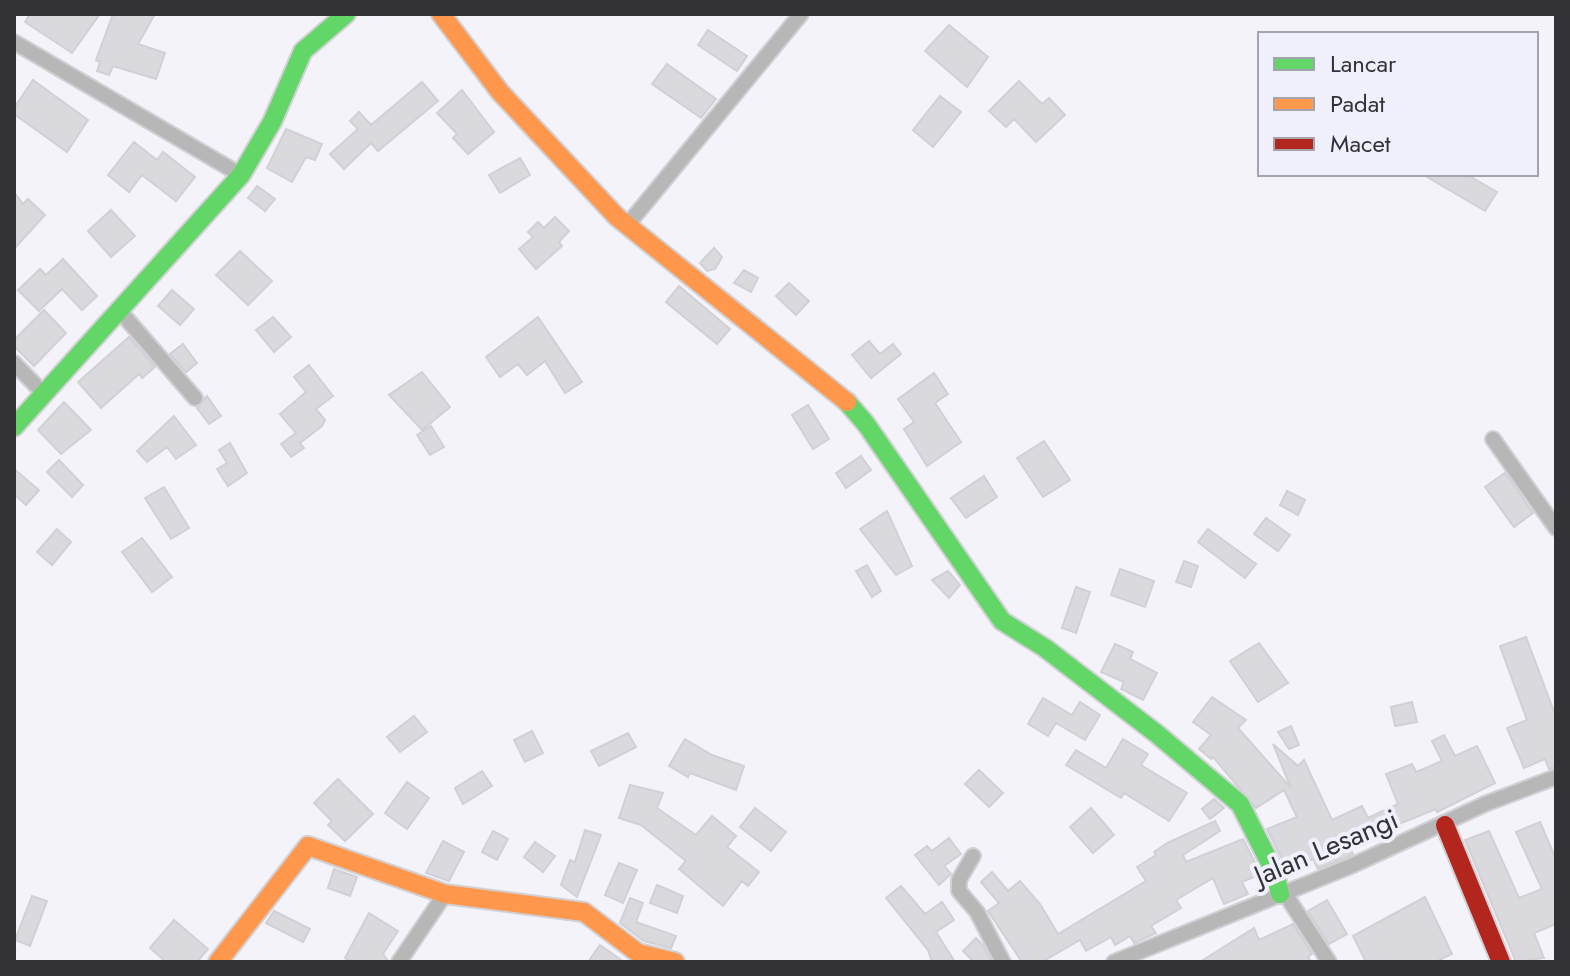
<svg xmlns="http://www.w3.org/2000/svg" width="1570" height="976" font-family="Jost,sans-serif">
  <rect width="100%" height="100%" fill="#f3f3f9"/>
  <path fill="#dadade" stroke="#d1d0d5" stroke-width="2" d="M 30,14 L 100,14 L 72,53 L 25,22 Z
    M 113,14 L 155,14 L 138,44 L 165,53 L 156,79 L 113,66 L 109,75 L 97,71 L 100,62 L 96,60 Z
    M 949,25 L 988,57 L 967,87 L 925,51 Z
    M 708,30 L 747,56 L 737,71 L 698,45 Z
    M 667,64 L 716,99 L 701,118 L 652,84 Z
    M 33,80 L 88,120 L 67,152 L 14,114 L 14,108 Z
    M 1019,81 L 1042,104 L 1049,98 L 1065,115 L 1036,142 L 1014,119 L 1006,127 L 989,111 Z
    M 422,82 L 438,101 L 378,151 L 371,143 L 344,169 L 330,154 L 358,129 L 350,121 L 359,112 L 371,125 Z
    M 462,90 L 494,132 L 468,154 L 453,138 L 457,134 L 437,113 Z
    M 940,96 L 961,112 L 933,147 L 913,130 Z
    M 286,129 L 322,144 L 315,160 L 306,157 L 292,182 L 267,168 Z
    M 134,142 L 157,160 L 163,152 L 195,177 L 176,201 L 142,175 L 129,192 L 108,175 Z
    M 520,158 L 530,175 L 500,193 L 489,175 Z
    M 1422,174 L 1466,174 L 1497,192 L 1485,211 Z
    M 257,186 L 275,199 L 265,211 L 248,198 Z
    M 14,192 L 23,204 L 28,199 L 45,215 L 14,249 Z
    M 111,210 L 135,236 L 111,257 L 88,231 Z
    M 555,217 L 569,231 L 559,242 L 562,246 L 536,269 L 519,249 L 533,237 L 528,232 L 538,222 L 544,228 Z
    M 714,248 L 722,257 L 715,269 L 707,271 L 700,263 Z
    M 240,251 L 272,281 L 248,305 L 216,275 Z
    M 63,259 L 97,296 L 82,310 L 62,289 L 39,311 L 18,290 L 40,269 L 46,275 Z
    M 744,270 L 758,278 L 751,292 L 734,283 Z
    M 789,283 L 809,301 L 796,315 L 776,296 Z
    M 679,286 L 730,329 L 717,344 L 666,302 Z
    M 172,290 L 194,309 L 180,325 L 158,306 Z
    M 44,310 L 66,333 L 34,366 L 14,346 L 14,340 Z
    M 273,317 L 291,337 L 274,352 L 256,330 Z
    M 538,317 L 582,382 L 565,393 L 545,361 L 527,375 L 518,364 L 500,377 L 486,357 Z
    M 129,337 L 155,367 L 142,378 L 139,374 L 101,408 L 78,382 Z
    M 869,341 L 880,354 L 893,344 L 901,354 L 871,378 L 852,355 Z
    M 183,344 L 197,363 L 186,372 L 170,354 Z
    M 309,365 L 333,396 L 316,409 L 325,420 L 322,426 L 300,443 L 304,448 L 291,457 L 281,444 L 296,433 L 280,414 L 306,392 L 294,377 Z
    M 422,372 L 450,407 L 422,430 L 389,395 Z
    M 934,373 L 948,394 L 935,403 L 961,442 L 927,466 L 904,429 L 914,422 L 898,399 Z
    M 207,396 L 221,416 L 209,424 L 197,408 Z
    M 64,402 L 91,430 L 61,454 L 38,430 Z
    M 808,405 L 829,439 L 813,449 L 792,415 Z
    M 174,416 L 196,445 L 176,459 L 167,447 L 147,462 L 137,451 Z
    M 431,426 L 444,447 L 430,455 L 417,435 Z
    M 1044,441 L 1070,480 L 1043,497 L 1017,458 Z
    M 230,443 L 247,473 L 228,486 L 217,469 L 227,463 L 219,450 Z
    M 861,456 L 871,470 L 846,488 L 836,473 Z
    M 59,460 L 83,485 L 72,497 L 47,472 Z
    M 14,469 L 39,490 L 26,505 L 14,494 Z
    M 1505,473 L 1533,513 L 1514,527 L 1485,487 Z
    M 984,476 L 997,497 L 966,518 L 951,498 Z
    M 164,487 L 189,528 L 171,539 L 145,498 Z
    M 1287,491 L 1305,500 L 1298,515 L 1280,505 Z
    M 887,511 L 912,566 L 896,575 L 860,529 Z
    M 1266,518 L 1290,535 L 1278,551 L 1254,534 Z
    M 57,529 L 71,542 L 52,565 L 37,552 Z
    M 1208,529 L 1256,564 L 1245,578 L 1198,542 Z
    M 142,538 L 172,577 L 152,592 L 122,552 Z
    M 1184,561 L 1198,566 L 1191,587 L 1176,582 Z
    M 867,565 L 881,591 L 872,597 L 856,571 Z
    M 1120,569 L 1154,581 L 1145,607 L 1111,595 Z
    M 948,571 L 960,585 L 949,598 L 932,580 Z
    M 1076,587 L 1090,592 L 1076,633 L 1062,628 Z
    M 1526,637 L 1556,717 L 1556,767 L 1549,769 L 1545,759 L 1524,768 L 1507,728 L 1527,720 L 1500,646 Z
    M 1259,643 L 1288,683 L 1258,702 L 1230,661 Z
    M 1115,644 L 1133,652 L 1130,659 L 1157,673 L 1143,700 L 1121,689 L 1124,682 L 1101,672 Z
    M 1212,697 L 1246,720 L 1238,728 L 1291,788 L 1273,744 L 1298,766 L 1304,760 L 1332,820 L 1362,806 L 1368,818 L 1398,804 L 1386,774 L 1412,764 L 1416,772 L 1442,761 L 1432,741 L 1444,735 L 1455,756 L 1477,746 L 1495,783 L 1437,812 L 1436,809 L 1394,826 L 1395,829 L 1350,848 L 1353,854 L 1347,857 L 1318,869 L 1313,859 L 1288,871 L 1267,829 L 1297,817 L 1284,790 L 1256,808 L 1213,757 L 1211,759 L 1199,749 L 1211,735 L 1193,722 Z
    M 1043,698 L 1072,715 L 1080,702 L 1100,715 L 1085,740 L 1056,723 L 1048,736 L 1028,724 Z
    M 1412,702 L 1417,722 L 1395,726 L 1391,707 Z
    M 414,716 L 427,732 L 400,752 L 387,737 Z
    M 1291,726 L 1299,745 L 1289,749 L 1278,732 Z
    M 532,731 L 543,753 L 525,762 L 514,740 Z
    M 628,733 L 636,747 L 599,766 L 591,751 Z
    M 685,739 L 712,755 L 744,766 L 736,790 L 690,773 L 688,777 L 669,766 Z
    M 1123,739 L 1148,754 L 1141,765 L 1187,793 L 1169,821 L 1124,793 L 1121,798 L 1066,765 L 1076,750 L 1106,768 Z
    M 979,770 L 1003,793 L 989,807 L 965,784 Z
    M 482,771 L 492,786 L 463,804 L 455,788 Z
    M 338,779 L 373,814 L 345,841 L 328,825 L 332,821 L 314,803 Z
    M 407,782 L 429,798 L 407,829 L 385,813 Z
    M 630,785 L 663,793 L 657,808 L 696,835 L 712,816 L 736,836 L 727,847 L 759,872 L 748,886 L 742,881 L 723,906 L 679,869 L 686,861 L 641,825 L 619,818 Z
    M 1214,799 L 1224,808 L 1210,819 L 1202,809 Z
    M 755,808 L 786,832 L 771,851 L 740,827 Z
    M 1091,808 L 1114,835 L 1093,853 L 1070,827 Z
    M 1215,821 L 1220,831 L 1183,855 L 1186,862 L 1243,839 L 1261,874 L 1242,882 L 1248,894 L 1224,904 L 1213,878 L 1176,900 L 1181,908 L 1151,926 L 1156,933 L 1134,943 L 1130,936 L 1115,945 L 1111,937 L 1086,951 L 1080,940 L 1042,962 L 1022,962 L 988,911 L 999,903 L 981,882 L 992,872 L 1008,891 L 1020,881 L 1040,904 L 1058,934 L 1146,881 L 1137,867 L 1156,855 L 1154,852 L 1167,843 Z
    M 1540,822 L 1556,859 L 1556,924 L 1534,933 L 1544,958 L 1516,962 L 1465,840 L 1489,831 L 1519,898 L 1542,889 L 1516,832 Z
    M 585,830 L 601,835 L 577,897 L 561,885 L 570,860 L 575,862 Z
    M 493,831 L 508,839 L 497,860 L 482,852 Z
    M 949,838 L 961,854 L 944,866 L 951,874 L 939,885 L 915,855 L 927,846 L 932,851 Z
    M 443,841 L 464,852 L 449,881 L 426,873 Z
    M 535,842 L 555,856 L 543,872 L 524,857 Z
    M 619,863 L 637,870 L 623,903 L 605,895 Z
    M 334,869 L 357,877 L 350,896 L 328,888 Z
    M 657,885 L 683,896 L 677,913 L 650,903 Z
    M 901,886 L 925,914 L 942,902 L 954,920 L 936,932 L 955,962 L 932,962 L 928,950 L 886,898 Z
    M 32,896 L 47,901 L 30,946 L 15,940 Z
    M 1425,897 L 1452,954 L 1435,962 L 1366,962 L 1353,936 Z
    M 630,898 L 643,903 L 636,922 L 676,936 L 671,948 L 644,941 L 620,923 Z
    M 1327,900 L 1347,934 L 1329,944 L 1308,911 Z
    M 274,911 L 310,929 L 303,942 L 266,923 Z
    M 369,913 L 398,931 L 383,954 L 389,962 L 351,962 L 345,958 Z
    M 174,920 L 208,949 L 197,962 L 166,962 L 150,948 Z
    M 1293,924 L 1312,954 L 1308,957 L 1311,962 L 1200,962 L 1254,928 L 1259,940 Z
    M 976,938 L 982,944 L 992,962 L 974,962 L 963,951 Z
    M 600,945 L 624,962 L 588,962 Z"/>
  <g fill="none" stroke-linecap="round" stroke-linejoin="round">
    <g stroke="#d1d1d5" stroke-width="18">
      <path id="street" d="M 14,42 L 241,175
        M 629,223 L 801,14
        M 119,310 L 195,398
        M 14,363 L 44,394
        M 1493,439 L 1556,528
        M 973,856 L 959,880 L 959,891 L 977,912 L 1003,962
        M 1284,892 L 1329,962
        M 399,962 L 445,894
        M 1114,962 L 1351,866 L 1485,804 L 1556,777"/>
    </g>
    <g stroke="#d1d1d5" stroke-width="22">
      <path id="fast" d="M 847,402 L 866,424 L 1002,621 L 1045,648 L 1157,734 L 1240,804 L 1275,873 L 1280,894
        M 14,427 L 241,175 L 272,122 L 303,51 L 346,14"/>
    </g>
    <g stroke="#d1d1d5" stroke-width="22">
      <path id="slow" d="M 441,14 L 500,92 L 617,217 L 847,402
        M 218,962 L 308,846 L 445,894 L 584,912 L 638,953 L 675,962"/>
    </g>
    <g stroke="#d1d1d5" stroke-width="22">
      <path id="jam" d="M 1445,825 L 1501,962"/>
    </g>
    <use href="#street" stroke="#b8b7b8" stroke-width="14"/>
    <use href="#fast" stroke="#63d668" stroke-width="18"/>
    <use href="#slow" stroke="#ff974d" stroke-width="18"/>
    <use href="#jam" stroke="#b3261e" stroke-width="18"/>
  </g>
  <g text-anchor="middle" stroke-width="8" stroke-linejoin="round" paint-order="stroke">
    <g font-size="28" fill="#323237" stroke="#f0f0fc">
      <text transform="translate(1326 847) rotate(-23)" y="10">Jalan Lesangi</text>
    </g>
  </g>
  <rect width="1570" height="976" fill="none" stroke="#323237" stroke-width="32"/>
  <rect x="1258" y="32" width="280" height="144" fill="#f0f0fc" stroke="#a4a4ad" stroke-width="2"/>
  <rect x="1274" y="58" width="40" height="12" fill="#63d668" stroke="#a4a4ad" stroke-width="2"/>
  <text x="1330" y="72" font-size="24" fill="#323237">Lancar</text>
  <rect x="1274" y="98" width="40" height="12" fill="#ff974d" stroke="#a4a4ad" stroke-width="2"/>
  <text x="1330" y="112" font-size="24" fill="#323237">Padat</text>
  <rect x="1274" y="138" width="40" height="12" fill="#b3261e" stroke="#a4a4ad" stroke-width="2"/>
  <text x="1330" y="152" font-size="24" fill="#323237">Macet</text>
</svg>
